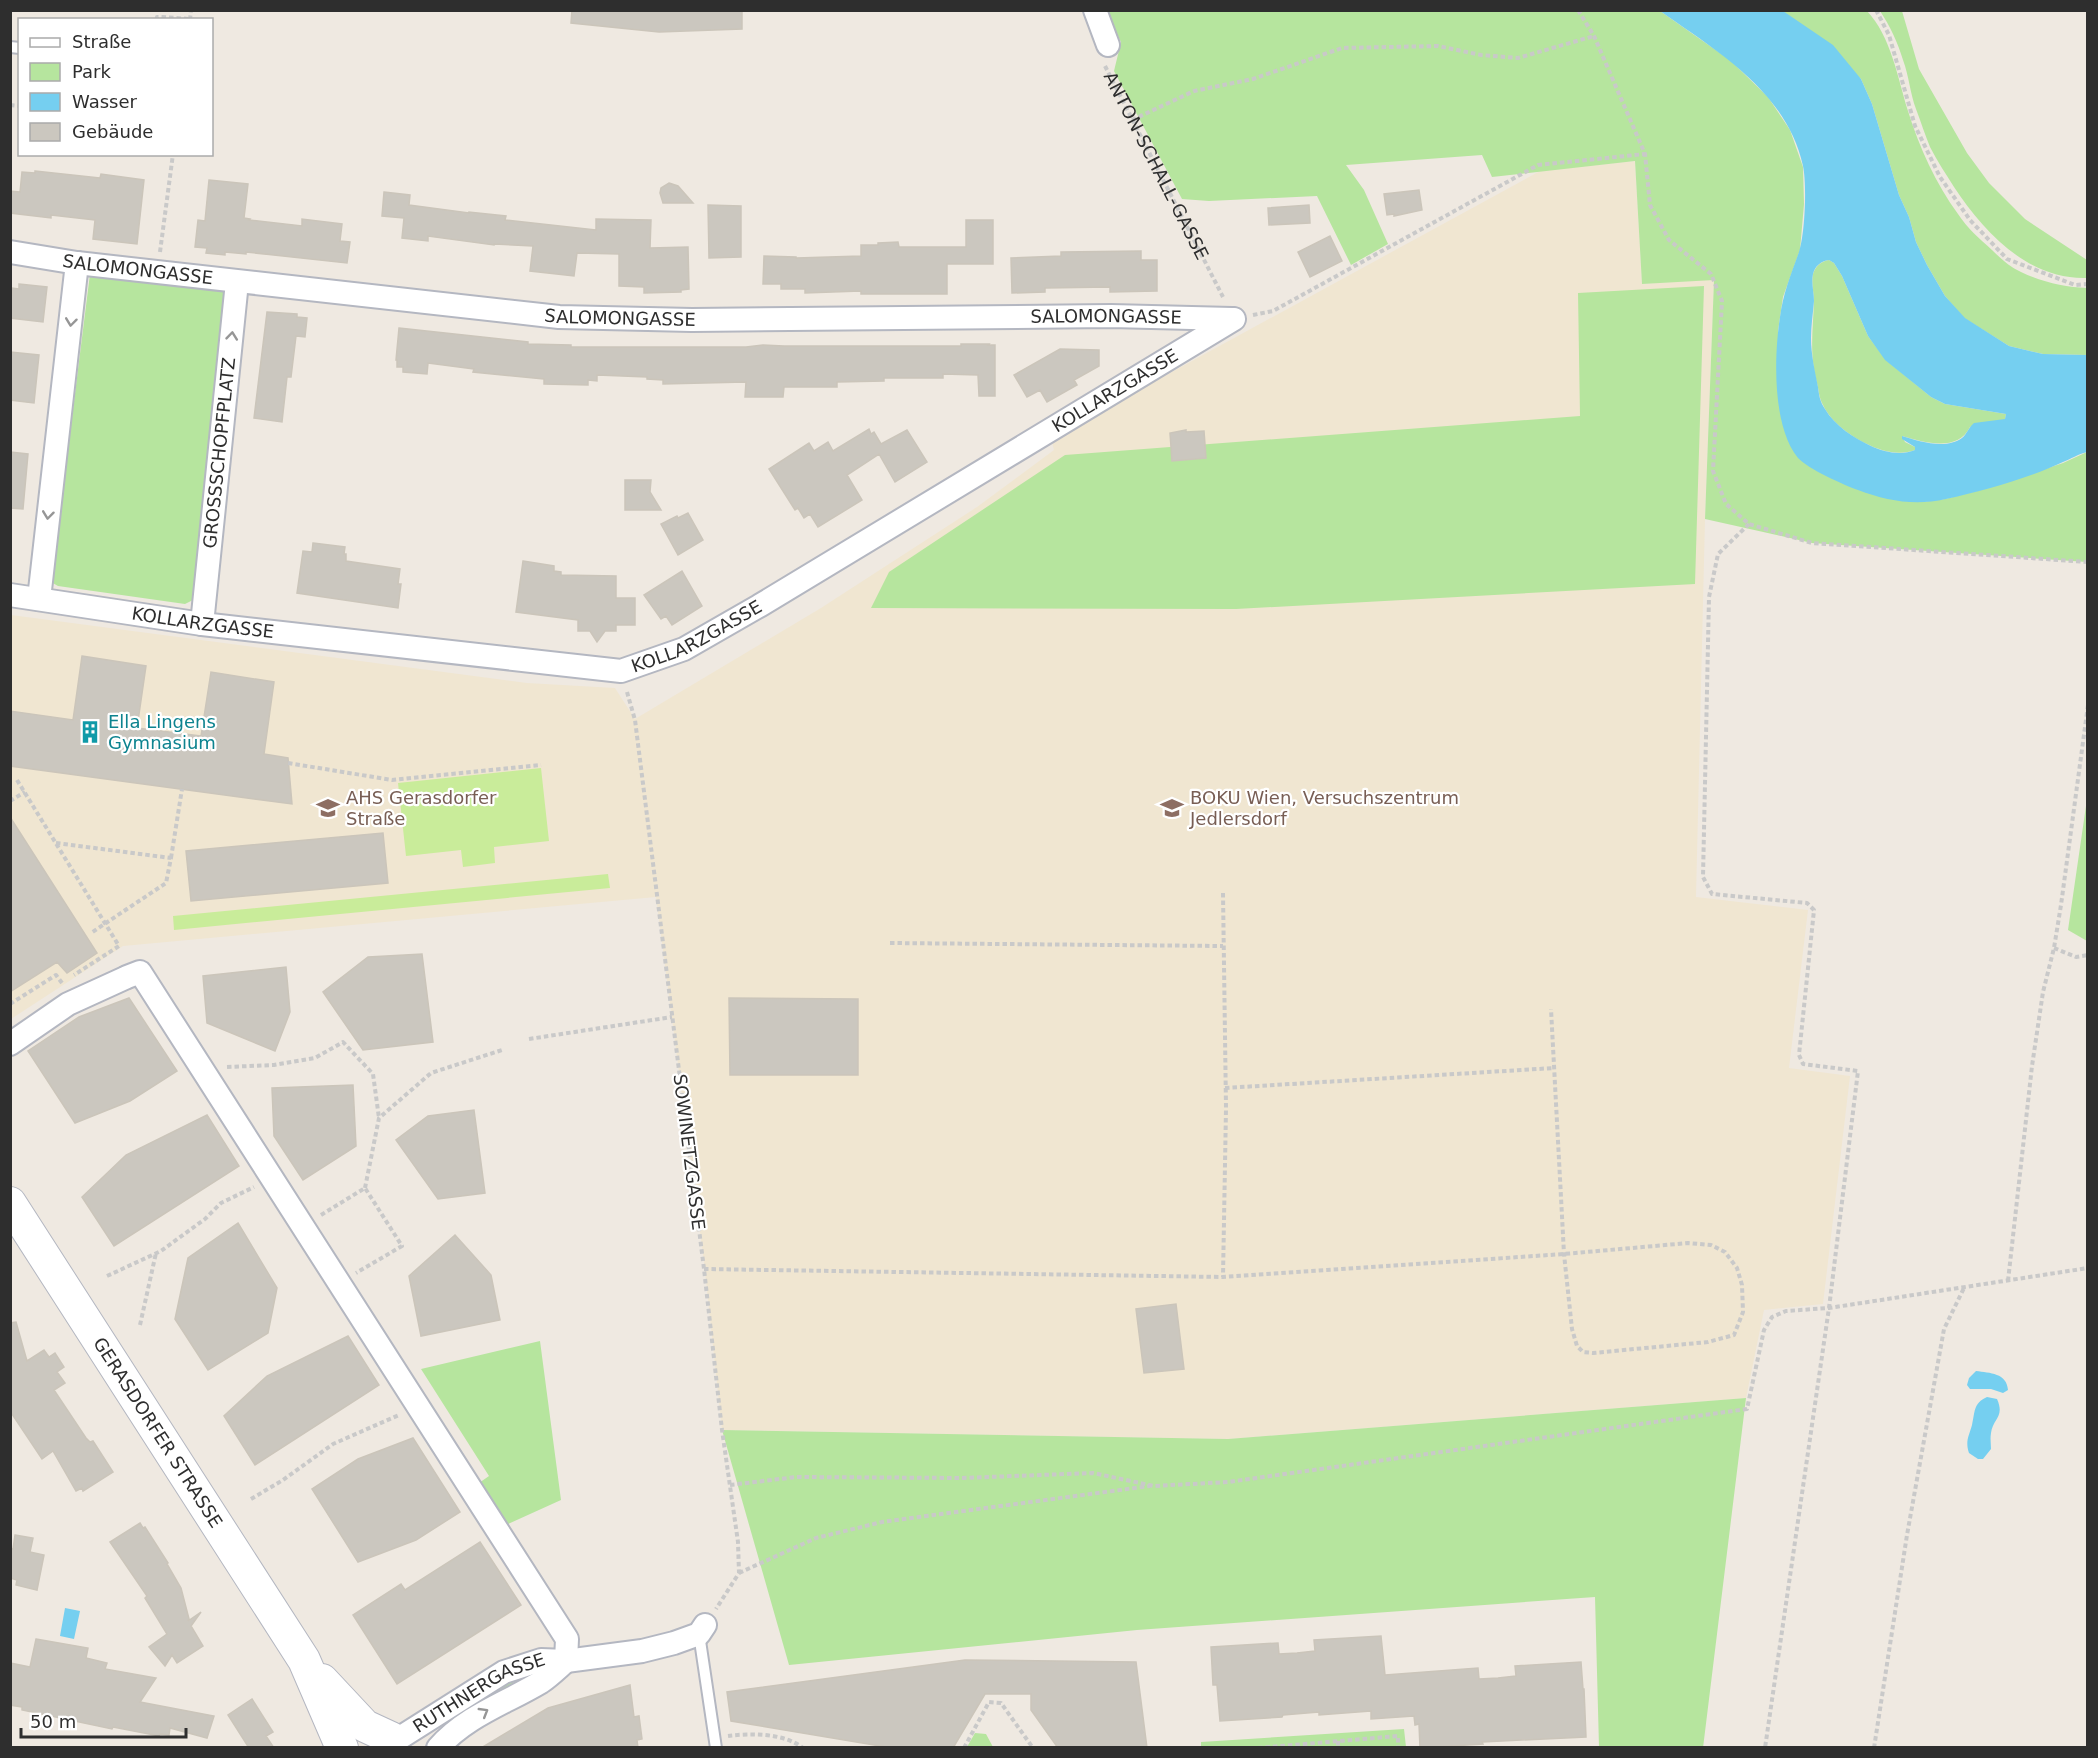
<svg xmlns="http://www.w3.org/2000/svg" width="2098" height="1758" font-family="'DejaVu Sans',sans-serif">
  <rect width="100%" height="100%" fill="#efe9e1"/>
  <path fill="#f0e6d1" d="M 1635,161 L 1642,284 L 1714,279 L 1705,519 L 1696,897 L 1808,910 L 1789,1068 L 1850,1076 L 1823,1304 L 1764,1310 L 1746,1398 L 1228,1439 L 722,1430 L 704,1262 L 656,897 L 123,946 L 11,1019 L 11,615 L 527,683 L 615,688 L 635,719 L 821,608 L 977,507 L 1054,450 L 1051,438 L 1540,171 Z"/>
  <path fill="#b6e59e" d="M 1105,11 L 1660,11 L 1730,60 L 1768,97 L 1790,130 L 1803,167 L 1804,204 L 1800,250 L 1783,297 L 1778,331 L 1779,406 L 1786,434 L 1799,458 L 1922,502 L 1945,499 L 1988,488 L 2063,463 L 2087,452 L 2087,562 L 1812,543 L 1705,519 L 1714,280 L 1642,284 L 1635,161 L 1492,177 L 1482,155 L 1346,165 L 1364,190 L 1388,244 L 1351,265 L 1317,196 L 1209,201 L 1182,199 L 1114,71 L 1121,42 Z
    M 1783,11 L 1867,11 C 1891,36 1898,79 1908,111 C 1919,147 1936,184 1958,214 C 1967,228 1980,239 1992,250 C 2001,259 2010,267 2021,272 C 2042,282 2065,287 2087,288 L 2087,355 L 2043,354 L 2009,346 L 1964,318 L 1945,296 L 1927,265 L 1916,242 L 1909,217 L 1899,195 L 1872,104 L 1861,79 Z
    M 1880,11 L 1902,11 L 1919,69 L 1967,153 L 1989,183 L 2025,219 L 2087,260 L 2087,278 C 2028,280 1984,232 1954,187 C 1946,174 1937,161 1930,147 C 1925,135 1921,122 1916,109 C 1910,93 1909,76 1903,60 C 1898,43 1890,26 1880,11 Z
    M 1829,260 L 1834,263 L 1842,276 L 1868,336 L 1886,360 L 1931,397 L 1945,404 L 2006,414 L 2005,420 L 1970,427 C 1957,453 1924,442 1902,436 L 1905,442 L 1915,447 L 1915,450 C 1899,456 1881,451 1867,444 C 1850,436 1831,422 1823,405 C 1819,398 1819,391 1817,383 C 1809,353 1813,331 1814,301 C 1814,292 1811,284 1813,274 C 1815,267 1821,261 1829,260 Z
    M 90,274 L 159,281 L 229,292 L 195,599 L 185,604 L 58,586 L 51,582 L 57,503 L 64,481 Z
    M 1704,286 L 1695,584 L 1236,609 L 871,608 L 889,572 L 1065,455 L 1580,416 L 1578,293 Z
    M 2087,799 L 2088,941 L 2087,941 L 2068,930 Z
    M 540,1341 L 561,1500 L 506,1525 L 479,1483 L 489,1476 L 421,1369 Z
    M 1746,1398 L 1703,1748 L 1599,1747 L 1595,1597 L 1137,1630 L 789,1665 L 722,1430 L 1228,1439 Z
    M 513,1681 L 514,1684 L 449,1725 L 441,1717 L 496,1683 Z
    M 1404,1729 L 1406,1747 L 1201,1747 L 1201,1742 Z
    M 975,1733 L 986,1734 L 993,1747 L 967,1747 Z"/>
  <path fill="#c9ec9a" d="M 541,768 L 549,841 L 494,847 L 495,863 L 463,867 L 461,850 L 406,856 L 398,783 Z
    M 608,874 L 610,888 L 174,930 L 173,916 Z"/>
  <path fill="#75cff0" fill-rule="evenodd" d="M 1660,11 L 1783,11 L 1833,45 L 1861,79 L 1872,104 L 1899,195 L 1909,217 L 1916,242 L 1927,265 L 1945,296 L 1965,318 L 2009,346 L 2043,354 L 2087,355 L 2087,452 C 2078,454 2071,459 2063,462 C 2029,478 1983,491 1946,499 C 1915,506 1887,501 1858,490 C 1844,485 1808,469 1798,458 C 1772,426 1774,356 1780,317 C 1783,294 1791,274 1799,252 C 1805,234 1807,185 1803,166 C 1787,92 1717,51 1660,11 ZM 1829,260 L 1834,263 L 1842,276 L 1868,336 L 1885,360 L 1931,397 L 1945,404 L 2006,414 L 2005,419 L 1974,423 C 1968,428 1967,434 1962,438 C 1946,450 1918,441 1902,436 L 1902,439 L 1915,447 L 1915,450 C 1901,456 1884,452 1871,446 C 1854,438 1835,426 1825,409 C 1820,402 1819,395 1818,387 C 1815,371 1811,355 1811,338 C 1811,326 1813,313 1814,301 C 1814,292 1811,283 1813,274 C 1815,266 1821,261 1829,260 Z
    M 1976,1371 C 1990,1373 2007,1373 2008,1390 L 2003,1393 L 1991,1389 L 1970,1389 L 1967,1385 L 1969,1378 Z
    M 1987,1397 L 1997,1399 C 2005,1417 1993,1418 1991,1433 C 1990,1439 1991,1444 1991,1449 L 1983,1459 L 1978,1459 L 1969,1453 C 1965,1441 1969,1436 1972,1425 C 1975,1413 1973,1403 1987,1397 Z
    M 65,1608 L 80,1611 L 74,1639 L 60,1636 Z"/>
  <path fill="#cbc7bf" stroke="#cbc5ba" stroke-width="1.5" d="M 572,10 L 742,10 L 742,29 L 659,32 L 571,23 Z
    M 35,171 L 100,178 L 101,174 L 144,180 L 137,244 L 93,239 L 95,220 L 51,215 L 51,218 L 10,213 L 10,191 L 20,192 L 22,172 L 35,173 Z
    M 209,180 L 248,184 L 244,218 L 250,219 L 249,220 L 302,226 L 302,219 L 342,224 L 340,241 L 350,242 L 347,263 L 246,252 L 246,254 L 225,252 L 225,255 L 206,253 L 207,248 L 195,247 L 198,220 L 205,221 Z
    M 669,183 L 678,186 L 693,203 L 663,203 L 660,193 L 661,188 Z
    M 1419,190 L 1422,210 L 1394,216 L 1394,214 L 1387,215 L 1384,194 Z
    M 384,192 L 410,195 L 409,205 L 469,213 L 469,212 L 506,216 L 505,220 L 596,230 L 596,219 L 651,220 L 650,248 L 688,247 L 689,289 L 681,290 L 681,292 L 644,293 L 644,287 L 619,286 L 619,254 L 577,253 L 574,276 L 530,271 L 533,246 L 494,244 L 494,245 L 428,236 L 428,241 L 402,238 L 404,218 L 382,216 Z
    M 708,205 L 741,206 L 741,257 L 709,258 Z
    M 1309,205 L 1310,223 L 1269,225 L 1268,208 Z
    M 966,220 L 993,220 L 993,264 L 947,264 L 947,294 L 861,294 L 861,291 L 805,293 L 805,289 L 781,289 L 781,284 L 763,284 L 764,256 L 796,257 L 796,258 L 861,256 L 861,245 L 878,245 L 878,243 L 898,242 L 899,247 L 966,247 Z
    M 1330,236 L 1342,261 L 1310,277 L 1298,252 Z
    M 1141,251 L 1141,260 L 1157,260 L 1157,291 L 1110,292 L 1110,287 L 1045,288 L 1045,292 L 1012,293 L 1011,258 L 1061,256 L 1061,252 Z
    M 19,284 L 47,287 L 43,322 L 10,318 L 12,288 L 19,289 Z
    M 267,312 L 297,314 L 297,317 L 307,318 L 305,337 L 296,336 L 291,377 L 287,377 L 282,422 L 254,418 Z
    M 399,328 L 528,342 L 528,344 L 571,345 L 571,347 L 746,347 L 763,345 L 784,346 L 961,346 L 961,344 L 989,344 L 988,345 L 995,345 L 995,396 L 979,396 L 978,375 L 943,374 L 943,378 L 884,378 L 884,381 L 837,382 L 837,387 L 784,387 L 783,397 L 745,397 L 746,382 L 663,384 L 663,380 L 647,379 L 647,377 L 597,375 L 597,381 L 588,380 L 588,385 L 544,384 L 544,379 L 473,372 L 474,369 L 428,363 L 427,374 L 403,372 L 403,367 L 397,367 L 397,360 L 396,360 Z
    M 1060,349 L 1099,350 L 1099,366 L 1074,380 L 1077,385 L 1047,402 L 1040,390 L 1027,397 L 1014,375 Z
    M 10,352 L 39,355 L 34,403 L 10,400 Z
    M 869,429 L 871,434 L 874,432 L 881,444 L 907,430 L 927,462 L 895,482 L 879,454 L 847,475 L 862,500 L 818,527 L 810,514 L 804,518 L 798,508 L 795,510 L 769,469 L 809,443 L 814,451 L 828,442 L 833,451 Z
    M 1186,430 L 1186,432 L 1204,431 L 1206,458 L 1172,461 L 1170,433 Z
    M 10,452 L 28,454 L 23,509 L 10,508 Z
    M 625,480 L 651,480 L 650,492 L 661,510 L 625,510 Z
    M 688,513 L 703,540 L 678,555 L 661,524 L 677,516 L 678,518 Z
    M 313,543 L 345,547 L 344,554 L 346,554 L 346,561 L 400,569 L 398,584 L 401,584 L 398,608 L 297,593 L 303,551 L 312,552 Z
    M 523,561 L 554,566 L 554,571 L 561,572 L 561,575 L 616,576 L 616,598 L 635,598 L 635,625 L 616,625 L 616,631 L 605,631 L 597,642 L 590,631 L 578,631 L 578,620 L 516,612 Z
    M 682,571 L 702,606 L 672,625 L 666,616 L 661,619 L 644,595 Z
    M 82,656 L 146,666 L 137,728 L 201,736 L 211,672 L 274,682 L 264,754 L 288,758 L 292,804 L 10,766 L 10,711 L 73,720 Z
    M 10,817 L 97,953 L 67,973 L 57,962 L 10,992 Z
    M 383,833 L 388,883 L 191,901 L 186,851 Z
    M 422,954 L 433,1042 L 363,1050 L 323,992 L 368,957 Z
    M 286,967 L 290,1012 L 275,1051 L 207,1023 L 203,976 Z
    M 129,998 L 177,1071 L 130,1101 L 75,1123 L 28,1051 L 79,1017 Z
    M 729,998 L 858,999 L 858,1075 L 730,1075 Z
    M 353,1085 L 356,1146 L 303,1180 L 274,1136 L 272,1088 Z
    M 474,1110 L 485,1193 L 438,1199 L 396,1140 L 428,1116 Z
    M 207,1115 L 239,1166 L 114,1246 L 82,1197 L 126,1155 Z
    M 238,1223 L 277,1288 L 268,1333 L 208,1370 L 175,1319 L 188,1258 Z
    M 455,1235 L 491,1275 L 500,1320 L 421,1336 L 409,1276 Z
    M 1176,1304 L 1184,1369 L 1144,1373 L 1136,1309 Z
    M 16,1322 L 27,1361 L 44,1350 L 49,1357 L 55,1353 L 64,1367 L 57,1372 L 65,1383 L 54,1390 L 86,1438 L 90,1442 L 93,1441 L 113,1472 L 83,1491 L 82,1488 L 76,1491 L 53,1451 L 42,1459 L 10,1411 L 10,1323 Z
    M 348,1336 L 379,1385 L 255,1465 L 224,1416 L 267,1376 Z
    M 413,1438 L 460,1512 L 416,1540 L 358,1562 L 312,1489 L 358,1459 Z
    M 140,1523 L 143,1528 L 145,1527 L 168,1563 L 167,1564 L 181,1588 L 189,1619 L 188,1621 L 201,1612 L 191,1626 L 203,1646 L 177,1663 L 172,1655 L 165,1666 L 149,1647 L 167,1634 L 145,1598 L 147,1596 L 110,1542 Z
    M 15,1535 L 33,1538 L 30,1552 L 44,1555 L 37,1590 L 16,1585 L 17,1580 L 10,1578 L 10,1548 L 13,1549 Z
    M 480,1542 L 521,1605 L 397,1684 L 353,1615 L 401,1584 L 405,1590 Z
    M 1381,1636 L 1385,1675 L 1478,1668 L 1479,1679 L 1498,1678 L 1516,1676 L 1515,1666 L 1581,1662 L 1583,1689 L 1584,1689 L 1586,1737 L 1502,1741 L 1482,1742 L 1483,1744 L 1420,1748 L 1419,1724 L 1415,1725 L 1414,1716 L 1371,1719 L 1371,1711 L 1319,1715 L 1319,1712 L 1283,1715 L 1282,1717 L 1220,1721 L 1217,1685 L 1213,1685 L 1211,1647 L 1278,1643 L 1279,1654 L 1297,1653 L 1315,1651 L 1314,1640 Z
    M 36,1639 L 88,1648 L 86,1658 L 107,1663 L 105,1669 L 156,1678 L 140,1702 L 214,1716 L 207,1738 L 170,1728 L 169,1735 L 160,1734 L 159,1736 L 113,1727 L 112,1729 L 22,1710 L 22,1707 L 10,1705 L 10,1663 L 30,1667 Z
    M 965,1660 L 1136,1662 L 1147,1748 L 1058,1748 L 1031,1710 L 1031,1694 L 985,1694 L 953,1748 L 892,1748 L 731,1721 L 727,1692 Z
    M 630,1685 L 634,1717 L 639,1716 L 642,1739 L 637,1740 L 638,1748 L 481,1748 L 548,1708 Z
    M 252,1699 L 273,1732 L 266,1736 L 274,1748 L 249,1748 L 228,1715 Z"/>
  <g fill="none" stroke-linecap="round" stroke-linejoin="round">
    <g stroke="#b4b7c1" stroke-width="14">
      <path id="lane" d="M 10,47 L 20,48
        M 699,1634 L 716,1748"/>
    </g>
    <g stroke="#b4b7c1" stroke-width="26">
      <g id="street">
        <path d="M 1095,10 L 1108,45"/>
        <path id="s2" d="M 10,252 L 77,263 L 559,317 L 692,320 L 1111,316 L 1232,319"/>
        <path id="s3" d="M 10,595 L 202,624 L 621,671 L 684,649 L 759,606 L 1234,319"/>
        <path d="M 39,599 L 77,263"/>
        <path id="s4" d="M 202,624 L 237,282"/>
        <path d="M 127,977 L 140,972 L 567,1639 L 566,1661"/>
        <path d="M 10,1044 L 68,1004 L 125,978"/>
        <path id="s5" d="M 398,1739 L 504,1672 L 541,1660 L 566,1661 L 642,1651 L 674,1643 L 699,1634 L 705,1625"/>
        <path d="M 438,1748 C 466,1716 506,1703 541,1682 C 550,1676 558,1668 566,1661"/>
      </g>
    </g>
    <g stroke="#b4b7c1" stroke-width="34">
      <g id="secondary">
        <path id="s6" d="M 10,1203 L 304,1660 L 342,1748"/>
        <path d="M 322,1680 L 365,1726 L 391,1738"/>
      </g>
    </g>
    <g stroke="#c9c9c9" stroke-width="4" stroke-dasharray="4.5 3" stroke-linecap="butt">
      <path d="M 1578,10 L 1594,36 L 1645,154 L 1650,205 L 1669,240 L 1711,274 L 1722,301 L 1713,471 L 1726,504 L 1749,524 L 1812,543 L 2088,562"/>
      <path d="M 1876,10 L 1889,35 L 1915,126 L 1940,177 L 1970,220 L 2007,259 L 2075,285 L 2088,284"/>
      <path d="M 157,20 L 157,17 L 161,17 L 190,19"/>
      <path d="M 190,20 L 191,10"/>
      <path id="s1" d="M 1105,66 L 1223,297"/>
      <path d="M 10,105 L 20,106"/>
      <path d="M 1132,120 L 1194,91 L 1253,79 L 1342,48 L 1438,46 L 1481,55 L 1518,58 L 1594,36"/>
      <path d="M 160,252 L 173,154"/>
      <path d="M 1253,315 L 1273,311 L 1538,165 L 1645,154"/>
      <path d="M 1749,524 L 1718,554 L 1709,597 L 1703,877 L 1712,894 L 1807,903 L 1814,910 L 1799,1055 L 1803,1064 L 1858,1071 L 1829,1308 L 1765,1748"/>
      <path d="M 627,692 L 635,720 L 704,1269 L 722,1430 L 738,1542 L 739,1573 L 716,1609"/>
      <path d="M 288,763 L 392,780 L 541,765"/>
      <path d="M 17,780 L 119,946 L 74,975"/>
      <path d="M 10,801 L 25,792"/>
      <path d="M 56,843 L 171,858 L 166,883 L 91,933"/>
      <path d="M 171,858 L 182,789"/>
      <path d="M 1223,893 L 1226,1108 L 1223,1277"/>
      <path d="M 890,943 L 1223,946"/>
      <path d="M 2054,948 L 2076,957 L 2088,955"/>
      <path d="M 10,1004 L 56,975 L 62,983"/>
      <path d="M 529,1039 L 672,1017"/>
      <path d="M 227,1067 L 274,1065 L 315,1058 L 343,1042 L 373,1074 L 379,1118"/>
      <path d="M 1225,1088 L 1554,1068"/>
      <path d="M 365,1188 L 379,1118 L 431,1073 L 502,1050"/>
      <path d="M 321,1215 L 365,1188 L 402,1246 L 356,1273"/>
      <path d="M 704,1269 L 1223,1277 L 1564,1254 L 1688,1243 L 1711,1245 L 1725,1252 L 1737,1268 L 1742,1285 L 1743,1312 L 1734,1335 L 1708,1342 L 1593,1353 L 1583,1352 L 1577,1346 L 1572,1329 L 1564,1254 L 1551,1009"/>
      <path d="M 107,1276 L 161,1251 L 205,1219 L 221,1203 L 254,1187"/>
      <path d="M 2008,1281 L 2032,1066 L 2043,992 L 2054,948 L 2061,905 L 2088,705"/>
      <path d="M 140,1325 L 156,1253"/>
      <path d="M 730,1485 L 796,1477 L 962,1478 L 1093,1473 L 1154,1486 L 1228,1482 L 1747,1409 L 1764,1330 L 1772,1317 L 1786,1311 L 1829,1308 L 2088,1268"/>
      <path d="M 251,1499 L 283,1480 L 333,1444 L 399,1415"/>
      <path d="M 739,1573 L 816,1538 L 882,1522 L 1150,1486"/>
      <path d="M 728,1736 C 751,1733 784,1733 803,1748"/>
      <path d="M 1338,1741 L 1338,1748"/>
      <path d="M 964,1748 L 989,1702 L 1001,1703 L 1033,1748"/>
      <path d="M 1258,1748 L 1398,1736 L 1398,1748"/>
      <path d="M 1874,1748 L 1907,1535 L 1944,1329 L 1964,1288"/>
    </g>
    <use href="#lane" stroke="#fff" stroke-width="10"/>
    <use href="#street" stroke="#fff" stroke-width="22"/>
    <use href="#secondary" stroke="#fff" stroke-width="32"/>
  </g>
  <defs><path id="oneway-chevron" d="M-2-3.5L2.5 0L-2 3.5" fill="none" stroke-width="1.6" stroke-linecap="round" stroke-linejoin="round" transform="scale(1.5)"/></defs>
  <g stroke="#969696">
    <use href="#oneway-chevron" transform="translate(71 322) rotate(97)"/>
    <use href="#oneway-chevron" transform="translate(232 336) rotate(-84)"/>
    <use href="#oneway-chevron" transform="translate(48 515) rotate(97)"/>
    <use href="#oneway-chevron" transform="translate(484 1712) rotate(-31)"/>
  </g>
  <defs>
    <g id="building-bare" transform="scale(1.8)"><path d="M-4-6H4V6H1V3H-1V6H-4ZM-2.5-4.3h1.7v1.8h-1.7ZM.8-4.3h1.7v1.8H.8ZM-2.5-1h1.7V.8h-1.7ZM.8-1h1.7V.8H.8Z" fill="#0f9aa8" stroke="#fff" stroke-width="2.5" paint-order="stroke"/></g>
    <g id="school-bare" transform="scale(1.8)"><path d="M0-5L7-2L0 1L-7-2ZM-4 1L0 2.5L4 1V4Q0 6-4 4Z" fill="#8d6e63" stroke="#fff" stroke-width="2.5" paint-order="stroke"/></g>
    <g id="university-bare" transform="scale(1.8)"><path d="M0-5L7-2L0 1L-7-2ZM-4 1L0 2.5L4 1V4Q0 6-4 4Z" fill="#8d6e63" stroke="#fff" stroke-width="2.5" paint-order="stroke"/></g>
  </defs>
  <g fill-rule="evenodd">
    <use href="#building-bare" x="90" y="732"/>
    <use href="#school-bare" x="328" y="808"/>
    <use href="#university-bare" x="1172" y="808"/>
  </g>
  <g text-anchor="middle" stroke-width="4.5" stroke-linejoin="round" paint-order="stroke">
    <g font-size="18" fill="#2e2e2e" stroke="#fff">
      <text dy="6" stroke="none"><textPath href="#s1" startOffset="112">ANTON-SCHALL-GASSE</textPath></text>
      <text dy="6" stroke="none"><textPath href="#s2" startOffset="129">SALOMONGASSE</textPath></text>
      <text dy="6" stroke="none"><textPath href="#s2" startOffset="614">SALOMONGASSE</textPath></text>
      <text dy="6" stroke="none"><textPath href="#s2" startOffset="1100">SALOMONGASSE</textPath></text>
      <text dy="6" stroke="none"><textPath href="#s3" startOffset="1185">KOLLARZGASSE</textPath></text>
      <text dy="6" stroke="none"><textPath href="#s4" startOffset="172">GROSSSCHOPFPLATZ</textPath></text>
      <text dy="6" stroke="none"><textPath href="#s3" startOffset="195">KOLLARZGASSE</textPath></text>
      <text dy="6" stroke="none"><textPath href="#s3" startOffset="699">KOLLARZGASSE</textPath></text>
      <text transform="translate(689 1152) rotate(83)" y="6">SOWINETZGASSE</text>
      <text dy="6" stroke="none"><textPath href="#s6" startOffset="273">GERASDORFER STRASSE</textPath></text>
      <text dy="6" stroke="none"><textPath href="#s5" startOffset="94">RUTHNERGASSE</textPath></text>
    </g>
    <g font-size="18" fill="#0d838f" stroke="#fff" text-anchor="start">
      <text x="108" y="728">Ella Lingens<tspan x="108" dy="21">Gymnasium</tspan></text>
    </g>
    <g font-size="18" fill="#785e54" stroke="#fff" text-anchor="start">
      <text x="346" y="804">AHS Gerasdorfer<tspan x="346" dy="21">Straße</tspan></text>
      <text x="1190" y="804">BOKU Wien, Versuchszentrum<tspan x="1190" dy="21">Jedlersdorf</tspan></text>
    </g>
  </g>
  <rect width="2098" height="1758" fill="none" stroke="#2e2e2e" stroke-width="24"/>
  <rect x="18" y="18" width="195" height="138" fill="#ffffff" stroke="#ababab" stroke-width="1.5"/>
  <rect x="30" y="38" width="30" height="9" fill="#ffffff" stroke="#ababab" stroke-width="1.5"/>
  <text x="72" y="48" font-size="18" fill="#2e2e2e">Straße</text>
  <rect x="30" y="63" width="30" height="18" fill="#b6e59e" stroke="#ababab" stroke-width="1.5"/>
  <text x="72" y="78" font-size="18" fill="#2e2e2e">Park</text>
  <rect x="30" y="93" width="30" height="18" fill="#75cff0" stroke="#ababab" stroke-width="1.5"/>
  <text x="72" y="108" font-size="18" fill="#2e2e2e">Wasser</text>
  <rect x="30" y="123" width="30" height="18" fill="#cbc7bf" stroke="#ababab" stroke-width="1.5"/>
  <text x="72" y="138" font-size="18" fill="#2e2e2e">Gebäude</text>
  <path d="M21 1728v9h165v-9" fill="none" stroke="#2e2e2e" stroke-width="3"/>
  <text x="30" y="1728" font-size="18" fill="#2e2e2e" stroke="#ffffff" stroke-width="4.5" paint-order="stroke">50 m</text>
</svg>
